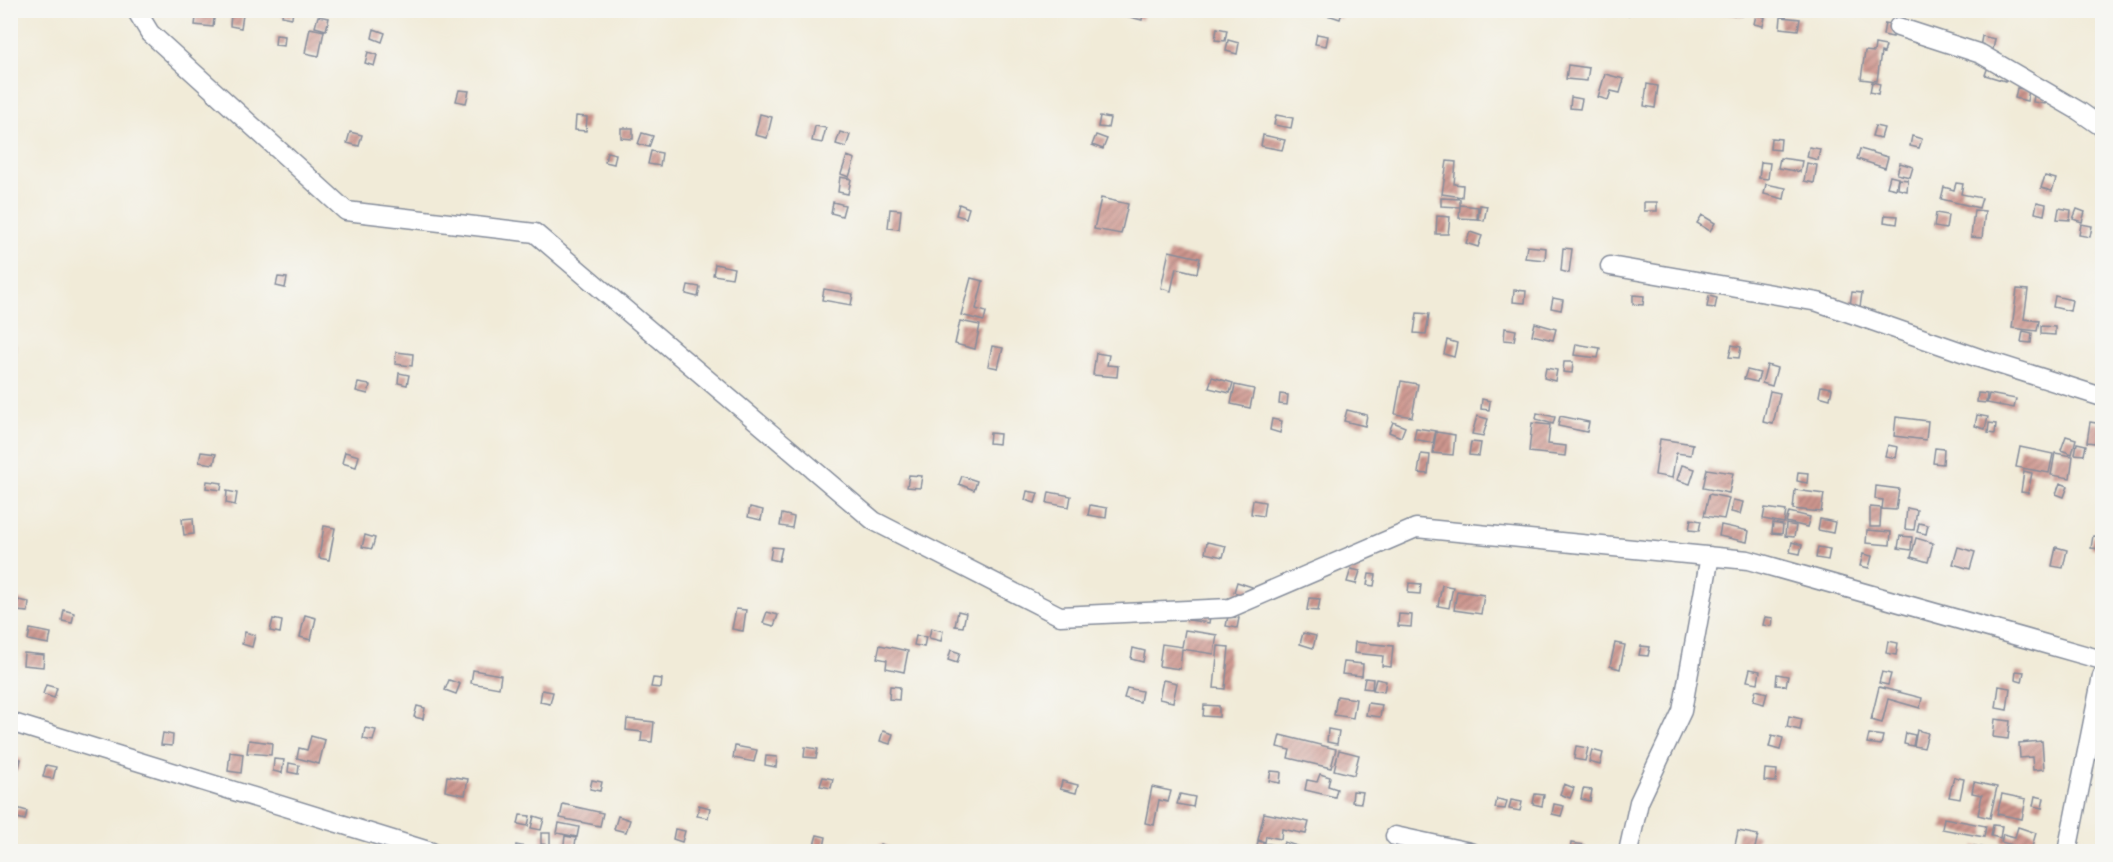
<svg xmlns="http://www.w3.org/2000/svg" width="2113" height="862" font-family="Delius,sans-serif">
  <defs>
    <pattern id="building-hatch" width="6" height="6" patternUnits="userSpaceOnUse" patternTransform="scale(1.5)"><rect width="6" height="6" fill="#ce968e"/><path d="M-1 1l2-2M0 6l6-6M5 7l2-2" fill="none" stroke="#a67b77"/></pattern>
  </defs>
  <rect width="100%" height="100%" fill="#f6f6f2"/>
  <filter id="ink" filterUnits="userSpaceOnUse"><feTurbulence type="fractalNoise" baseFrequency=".0167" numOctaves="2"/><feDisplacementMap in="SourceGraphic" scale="12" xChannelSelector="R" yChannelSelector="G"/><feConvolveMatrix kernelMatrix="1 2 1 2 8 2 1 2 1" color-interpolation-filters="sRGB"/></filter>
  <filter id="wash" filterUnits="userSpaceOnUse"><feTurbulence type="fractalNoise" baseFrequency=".008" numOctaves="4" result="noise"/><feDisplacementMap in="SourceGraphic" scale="24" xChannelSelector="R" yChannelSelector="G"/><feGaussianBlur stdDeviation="1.35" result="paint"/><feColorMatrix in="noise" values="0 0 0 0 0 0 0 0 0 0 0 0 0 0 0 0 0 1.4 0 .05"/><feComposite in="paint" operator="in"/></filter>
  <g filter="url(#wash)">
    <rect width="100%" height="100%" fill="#f1ebd8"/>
    <g id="blocks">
      <path fill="url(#building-hatch)" d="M 197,10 L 215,10 L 213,27 L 195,25 Z
        M 283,10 L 293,10 L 292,18 L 282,16 Z
        M 1123,10 L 1144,10 L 1142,20 L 1122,15 Z
        M 1320,10 L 1331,10 L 1330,16 L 1319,14 Z
        M 1332,10 L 1343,10 L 1340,19 L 1331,16 Z
        M 1610,10 L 1629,10 L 1628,15 Z
        M 1721,10 L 1743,10 L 1742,16 L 1720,13 Z
        M 231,14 L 243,15 L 241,28 L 230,26 Z
        M 1756,15 L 1765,17 L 1763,26 L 1754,24 Z
        M 318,16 L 329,18 L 326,30 L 315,27 Z
        M 1781,17 L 1800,19 L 1798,30 L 1780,28 Z
        M 1885,23 L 1895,25 L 1893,37 L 1883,35 Z
        M 310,28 L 324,31 L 319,56 L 305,53 Z
        M 1217,28 L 1227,30 L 1225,41 L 1215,40 Z
        M 374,29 L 385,33 L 382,42 L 372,38 Z
        M 1317,34 L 1328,36 L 1326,46 L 1315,44 Z
        M 276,35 L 285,36 L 284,46 L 275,45 Z
        M 1982,36 L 1995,39 L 1993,50 L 1980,47 Z
        M 1228,40 L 1239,43 L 1237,54 L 1226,51 Z
        M 1875,44 L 1886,46 L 1884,53 L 1881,52 L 1877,81 L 1861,79 L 1865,51 L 1874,52 Z
        M 368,52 L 377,55 L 374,66 L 365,63 Z
        M 1989,64 L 2008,70 L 2005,81 L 1985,75 Z
        M 1568,65 L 1589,68 L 1587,81 L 1566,79 Z
        M 1605,74 L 1624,79 L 1620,93 L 1611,91 L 1608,100 L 1598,97 Z
        M 1872,82 L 1880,84 L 1878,94 L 1870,92 Z
        M 1647,84 L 1658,86 L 1655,108 L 1644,106 Z
        M 2017,88 L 2029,90 L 2027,101 L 2015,98 Z
        M 459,90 L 469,91 L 466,103 L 456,101 Z
        M 2034,95 L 2046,97 L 2045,104 L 2033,102 Z
        M 1571,97 L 1582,99 L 1580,109 L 1570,108 Z
        M 760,114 L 772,117 L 767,138 L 755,135 Z
        M 1276,115 L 1293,118 L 1291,128 L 1274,125 Z
        M 576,116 L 587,117 L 586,131 L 575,130 Z
        M 1100,116 L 1110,118 L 1108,128 L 1098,127 Z
        M 815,126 L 826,128 L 822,143 L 812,141 Z
        M 1875,126 L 1884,128 L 1881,138 L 1872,136 Z
        M 621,128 L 633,128 L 633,139 L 621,138 Z
        M 350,132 L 362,135 L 359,146 L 347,143 Z
        M 840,132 L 850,135 L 846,147 L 836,144 Z
        M 642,133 L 653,136 L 649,147 L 638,144 Z
        M 1096,135 L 1107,139 L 1103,149 L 1092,145 Z
        M 1263,135 L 1285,140 L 1282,150 L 1261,146 Z
        M 1912,136 L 1922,139 L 1919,148 L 1910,146 Z
        M 1771,138 L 1781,139 L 1780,150 L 1770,149 Z
        M 2099,140 L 2102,141 L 2102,151 L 2097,150 Z
        M 1809,147 L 1820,149 L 1818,160 L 1807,157 Z
        M 1860,149 L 1888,157 L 1885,168 L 1857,159 Z
        M 651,151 L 662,153 L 660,166 L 648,164 Z
        M 607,152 L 616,154 L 614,164 L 605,162 Z
        M 847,156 L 855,159 L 849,177 L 841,174 Z
        M 1780,158 L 1802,161 L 1800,172 L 1778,168 Z
        M 1447,161 L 1456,162 L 1454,184 L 1463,185 L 1462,197 L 1442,194 Z
        M 1761,162 L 1770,163 L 1768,179 L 1759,178 Z
        M 1807,163 L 1817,165 L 1814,183 L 1804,181 Z
        M 1900,163 L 1913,167 L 1910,177 L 1897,174 Z
        M 1890,176 L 1898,178 L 1896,189 L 1887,187 Z
        M 2045,176 L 2056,179 L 2052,191 L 2041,188 Z
        M 840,177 L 851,179 L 848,194 L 838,192 Z
        M 1899,179 L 1908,180 L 1907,191 L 1898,189 Z
        M 1956,183 L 1963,184 L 1961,194 L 1982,198 L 1979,208 L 1941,199 L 1944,187 L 1954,190 Z
        M 1766,184 L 1786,188 L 1784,199 L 1764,194 Z
        M 1101,198 L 1128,204 L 1121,234 L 1094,229 Z
        M 1441,198 L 1460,199 L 1460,207 L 1441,206 Z
        M 833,202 L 845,205 L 842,216 L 831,213 Z
        M 1644,202 L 1657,202 L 1657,211 L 1644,211 Z
        M 2037,202 L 2046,204 L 2044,215 L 2035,213 Z
        M 959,204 L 969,208 L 966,218 L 956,215 Z
        M 1460,205 L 1478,207 L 1477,219 L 1459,218 Z
        M 1480,205 L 1487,206 L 1484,221 L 1478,219 Z
        M 2059,208 L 2071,210 L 2070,220 L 2057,219 Z
        M 890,209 L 901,210 L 899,229 L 888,228 Z
        M 2077,209 L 2085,212 L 2082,222 L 2073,219 Z
        M 1974,210 L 1985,211 L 1982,238 L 1971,237 Z
        M 1936,213 L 1948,215 L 1946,229 L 1934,227 Z
        M 1702,215 L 1715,223 L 1710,231 L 1697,223 Z
        M 1885,215 L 1898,216 L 1897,224 L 1884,222 Z
        M 1437,216 L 1450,217 L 1448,234 L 1436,234 Z
        M 2081,224 L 2092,226 L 2090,237 L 2079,235 Z
        M 1470,232 L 1482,236 L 1478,247 L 1466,243 Z
        M 1527,246 L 1546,248 L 1545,260 L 1525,258 Z
        M 1563,248 L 1572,249 L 1569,273 L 1561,271 Z
        M 1169,251 L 1200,258 L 1197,273 L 1176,268 L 1171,291 L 1161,288 Z
        M 715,264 L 734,268 L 732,278 L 713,275 Z
        M 278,277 L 287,278 L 285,288 L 276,286 Z
        M 971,278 L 983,281 L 976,309 L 986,312 L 984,321 L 961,315 Z
        M 688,285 L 700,287 L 698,297 L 686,294 Z
        M 824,289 L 853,294 L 851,305 L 822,300 Z
        M 2017,289 L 2028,290 L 2024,319 L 2039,321 L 2037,331 L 2012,328 Z
        M 1514,290 L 1526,291 L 1525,303 L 1513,302 Z
        M 1852,292 L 1862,293 L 1859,314 L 1849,312 Z
        M 1633,295 L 1644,296 L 1643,305 L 1633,304 Z
        M 1709,296 L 1717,298 L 1715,308 L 1707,307 Z
        M 2055,296 L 2072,300 L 2070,311 L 2053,307 Z
        M 1553,298 L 1563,300 L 1561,310 L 1551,308 Z
        M 1417,313 L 1429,314 L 1426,334 L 1414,333 Z
        M 960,321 L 980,325 L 975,349 L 955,344 Z
        M 1535,323 L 1556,329 L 1553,340 L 1532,335 Z
        M 2041,326 L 2055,327 L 2055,335 L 2041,334 Z
        M 1505,328 L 1516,330 L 1514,341 L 1504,340 Z
        M 2023,331 L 2032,333 L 2031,343 L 2021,342 Z
        M 1447,340 L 1457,343 L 1454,357 L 1444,354 Z
        M 10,344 L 16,344 L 14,357 L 10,356 Z
        M 1576,344 L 1600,348 L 1598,358 L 1574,355 Z
        M 1732,345 L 1741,347 L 1739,358 L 1729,357 Z
        M 992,346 L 1003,348 L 998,368 L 988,366 Z
        M 396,352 L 413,354 L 412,366 L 395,364 Z
        M 1096,353 L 1109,355 L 1107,365 L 1118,366 L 1117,377 L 1093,375 Z
        M 1564,362 L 1573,362 L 1572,373 L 1563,372 Z
        M 1767,365 L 1777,368 L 1772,386 L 1762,383 Z
        M 1546,368 L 1557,370 L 1555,381 L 1544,378 Z
        M 1747,370 L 1760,373 L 1757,382 L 1744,379 Z
        M 399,373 L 409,375 L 407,385 L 398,383 Z
        M 1212,377 L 1233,383 L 1230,393 L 1209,388 Z
        M 1401,381 L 1418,384 L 1412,417 L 1395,414 Z
        M 358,383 L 370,385 L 368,394 L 356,391 Z
        M 1235,385 L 1254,389 L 1250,408 L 1231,404 Z
        M 1821,386 L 1832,388 L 1830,399 L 1819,396 Z
        M 1770,391 L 1780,393 L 1773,424 L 1763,422 Z
        M 1978,393 L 1987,394 L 1986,403 L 1977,402 Z
        M 1280,394 L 1288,395 L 1287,405 L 1279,404 Z
        M 1989,394 L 2016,399 L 2014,408 L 1987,403 Z
        M 1482,399 L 1490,401 L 1489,410 L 1481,409 Z
        M 1347,410 L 1367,415 L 1365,426 L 1344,421 Z
        M 1537,413 L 1555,417 L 1553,424 L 1536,419 Z
        M 1977,415 L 1988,417 L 1985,429 L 1975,426 Z
        M 1477,416 L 1488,419 L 1483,436 L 1472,434 Z
        M 1560,416 L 1589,422 L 1587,432 L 1558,426 Z
        M 1896,417 L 1928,421 L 1926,440 L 1894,436 Z
        M 1272,419 L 1282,421 L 1280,433 L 1270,430 Z
        M 1393,422 L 1405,427 L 1401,437 L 1389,432 Z
        M 2090,422 L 2102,424 L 2102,444 L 2087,442 Z
        M 1532,423 L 1550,425 L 1548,444 L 1566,446 L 1565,456 L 1529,452 Z
        M 1989,423 L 1996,424 L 1995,434 L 1988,433 Z
        M 1416,428 L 1436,431 L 1433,443 L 1414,439 Z
        M 1436,432 L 1455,435 L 1453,455 L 1433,453 Z
        M 990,433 L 1000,434 L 999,444 L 989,443 Z
        M 2066,436 L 2076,439 L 2072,454 L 2061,450 Z
        M 1660,439 L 1693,444 L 1691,455 L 1676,453 L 1672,478 L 1655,475 Z
        M 1471,442 L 1481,443 L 1479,456 L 1469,455 Z
        M 2077,443 L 2086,445 L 2084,455 L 2075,454 Z
        M 1888,445 L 1898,447 L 1896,458 L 1885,456 Z
        M 2020,447 L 2053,454 L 2049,473 L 2016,467 Z
        M 1935,448 L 1944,449 L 1943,464 L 1933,463 Z
        M 201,452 L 216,454 L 214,464 L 199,462 Z
        M 345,452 L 359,456 L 356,467 L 342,463 Z
        M 2055,453 L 2073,456 L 2070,478 L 2051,475 Z
        M 1421,454 L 1430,455 L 1428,474 L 1418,473 Z
        M 1682,465 L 1695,469 L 1690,484 L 1677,480 Z
        M 1707,469 L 1733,473 L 1729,493 L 1703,488 Z
        M 2024,471 L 2032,473 L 2028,493 L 2021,492 Z
        M 1798,472 L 1808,473 L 1807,483 L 1797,481 Z
        M 909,475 L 922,476 L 920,488 L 907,487 Z
        M 962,476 L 977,481 L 974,490 L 959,484 Z
        M 207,481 L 222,483 L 221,490 L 206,488 Z
        M 2060,483 L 2068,486 L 2064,497 L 2056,494 Z
        M 1876,486 L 1899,489 L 1896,510 L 1882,509 L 1883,500 L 1875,499 Z
        M 1795,490 L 1824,494 L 1821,512 L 1793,509 Z
        M 227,491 L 237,493 L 235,505 L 226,503 Z
        M 1027,491 L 1038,493 L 1035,503 L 1025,500 Z
        M 1049,492 L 1071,496 L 1069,507 L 1047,503 Z
        M 1709,494 L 1729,498 L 1724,519 L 1704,516 Z
        M 1253,500 L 1265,502 L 1263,516 L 1251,514 Z
        M 1733,500 L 1743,502 L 1740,514 L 1731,512 Z
        M 1090,505 L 1107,508 L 1106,518 L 1088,515 Z
        M 750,507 L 763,510 L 761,520 L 748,517 Z
        M 1870,507 L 1881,508 L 1880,527 L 1870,527 Z
        M 1765,508 L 1786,511 L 1784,523 L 1763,519 Z
        M 1907,508 L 1917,510 L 1914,530 L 1905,529 Z
        M 1789,512 L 1810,517 L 1807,527 L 1786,522 Z
        M 782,514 L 794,517 L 792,528 L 780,526 Z
        M 193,518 L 194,534 L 184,535 L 182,519 Z
        M 1691,519 L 1701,521 L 1699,531 L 1689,530 Z
        M 1820,519 L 1835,522 L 1833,533 L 1818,530 Z
        M 1773,523 L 1783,525 L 1782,534 L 1772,533 Z
        M 1919,523 L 1928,525 L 1926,534 L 1917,532 Z
        M 1786,524 L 1796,526 L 1794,537 L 1785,536 Z
        M 1721,525 L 1749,531 L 1747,542 L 1719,536 Z
        M 324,526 L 335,528 L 329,560 L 319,558 Z
        M 1867,530 L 1891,532 L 1890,545 L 1866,543 Z
        M 365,535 L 375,538 L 372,549 L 362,547 Z
        M 1900,536 L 1912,537 L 1911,550 L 1898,548 Z
        M 2093,536 L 2102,537 L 2101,549 L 2091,548 Z
        M 1916,538 L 1933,543 L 1928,562 L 1911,557 Z
        M 1207,542 L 1226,546 L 1223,557 L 1205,553 Z
        M 1792,542 L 1802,545 L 1800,554 L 1790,552 Z
        M 772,547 L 782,548 L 779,561 L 770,559 Z
        M 1818,547 L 1830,549 L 1828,560 L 1816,558 Z
        M 1958,547 L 1975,552 L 1970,569 L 1953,564 Z
        M 2056,547 L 2067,550 L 2063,568 L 2052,566 Z
        M 1863,554 L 1872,556 L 1869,568 L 1860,566 Z
        M 1351,569 L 1360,571 L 1356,584 L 1347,582 Z
        M 1369,574 L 1376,575 L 1374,586 L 1367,585 Z
        M 1237,582 L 1252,587 L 1249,597 L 1234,592 Z
        M 1409,583 L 1421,584 L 1420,594 L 1408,593 Z
        M 1442,585 L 1453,587 L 1449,608 L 1438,606 Z
        M 1457,591 L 1484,595 L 1481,614 L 1454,610 Z
        M 1309,598 L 1320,599 L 1318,611 L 1307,610 Z
        M 18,600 L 29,602 L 28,612 L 17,611 Z
        M 1190,608 L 1211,610 L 1209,623 L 1189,620 Z
        M 736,609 L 746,610 L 743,631 L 732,629 Z
        M 64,610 L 74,613 L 72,623 L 62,621 Z
        M 958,611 L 966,613 L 963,627 L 955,626 Z
        M 767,612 L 778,615 L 774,626 L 763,623 Z
        M 1399,614 L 1412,615 L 1411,627 L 1398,626 Z
        M 305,615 L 316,618 L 311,640 L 300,637 Z
        M 1228,616 L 1239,618 L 1237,628 L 1226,626 Z
        M 1765,617 L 1773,618 L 1772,626 L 1763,625 Z
        M 273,619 L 282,621 L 280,633 L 270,631 Z
        M 931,628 L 943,631 L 941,641 L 929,638 Z
        M 30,629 L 51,633 L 49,644 L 28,640 Z
        M 1185,630 L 1217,635 L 1214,654 L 1182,649 L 1180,669 L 1159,666 L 1162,644 L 1182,647 Z
        M 245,632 L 255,635 L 252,647 L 242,644 Z
        M 1303,633 L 1316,636 L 1313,648 L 1300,644 Z
        M 916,636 L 926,637 L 924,647 L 914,645 Z
        M 1888,641 L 1898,643 L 1896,655 L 1886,653 Z
        M 1355,642 L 1393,646 L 1391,667 L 1382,666 L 1383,656 L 1354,653 Z
        M 1615,643 L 1625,645 L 1620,669 L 1610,666 Z
        M 880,645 L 908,651 L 904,672 L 886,668 L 887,660 L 877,658 Z
        M 1218,646 L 1229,647 L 1225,689 L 1214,688 Z
        M 1641,646 L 1650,647 L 1648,656 L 1639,655 Z
        M 1133,648 L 1145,651 L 1143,662 L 1131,659 Z
        M 951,650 L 960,653 L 957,663 L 948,660 Z
        M 24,653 L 44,655 L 43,667 L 23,665 Z
        M 1344,662 L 1363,664 L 1362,676 L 1342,674 Z
        M 1750,669 L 1760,671 L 1758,683 L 1747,681 Z
        M 473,670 L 501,675 L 499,688 L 471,683 Z
        M 2016,671 L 2024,672 L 2022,682 L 2015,680 Z
        M 1882,672 L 1891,674 L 1888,685 L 1879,683 Z
        M 1777,674 L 1788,676 L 1786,686 L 1776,685 Z
        M 653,678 L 662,679 L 661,688 L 651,687 Z
        M 1365,678 L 1373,679 L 1372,689 L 1363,688 Z
        M 1376,679 L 1386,681 L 1384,692 L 1373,690 Z
        M 449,680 L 460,684 L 456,694 L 445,690 Z
        M 1163,680 L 1177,683 L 1173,702 L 1159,699 Z
        M 46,685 L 57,688 L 54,698 L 43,694 Z
        M 890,686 L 900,687 L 899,700 L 889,699 Z
        M 1999,686 L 2010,688 L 2007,710 L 1996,708 Z
        M 1879,687 L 1922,698 L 1920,708 L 1888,699 L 1882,723 L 1871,720 Z
        M 1127,688 L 1142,691 L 1140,702 L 1124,698 Z
        M 542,690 L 553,692 L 550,704 L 540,702 Z
        M 1756,690 L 1767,693 L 1764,704 L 1753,701 Z
        M 1337,696 L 1356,699 L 1353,718 L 1334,715 Z
        M 1368,703 L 1382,705 L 1380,717 L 1366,715 Z
        M 1204,705 L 1219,706 L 1219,717 L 1203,716 Z
        M 417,706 L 425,708 L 423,719 L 414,717 Z
        M 1789,716 L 1802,719 L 1800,730 L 1787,727 Z
        M 627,719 L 654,722 L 652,742 L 641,741 L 642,732 L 626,730 Z
        M 1995,719 L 2010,721 L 2008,739 L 1993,737 Z
        M 365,728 L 376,730 L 373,741 L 363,739 Z
        M 1328,729 L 1339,731 L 1337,744 L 1327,742 Z
        M 1917,730 L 1928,733 L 1924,748 L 1914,746 Z
        M 883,731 L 893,734 L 890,744 L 880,741 Z
        M 163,733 L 173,735 L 172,746 L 161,745 Z
        M 1906,733 L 1915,735 L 1913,746 L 1904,744 Z
        M 1869,734 L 1883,736 L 1881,745 L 1867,743 Z
        M 1280,735 L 1336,749 L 1331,768 L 1288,758 L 1290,750 L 1277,747 Z
        M 1772,735 L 1783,738 L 1780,750 L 1769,747 Z
        M 311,736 L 325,740 L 319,764 L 297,758 L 299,748 L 307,750 Z
        M 249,740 L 272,743 L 271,755 L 247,753 Z
        M 2042,741 L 2044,769 L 2033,770 L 2032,757 L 2020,758 L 2019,743 Z
        M 735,746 L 757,750 L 754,762 L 733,758 Z
        M 1576,746 L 1588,748 L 1585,761 L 1574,759 Z
        M 805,747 L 818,749 L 816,758 L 804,757 Z
        M 1339,750 L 1359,755 L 1354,775 L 1334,770 Z
        M 1592,750 L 1603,753 L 1600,765 L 1589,762 Z
        M 230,752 L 243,754 L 241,773 L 228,771 Z
        M 766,756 L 777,757 L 776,767 L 765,765 Z
        M 10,757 L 21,759 L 18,771 L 10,769 Z
        M 274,759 L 284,760 L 282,773 L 273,771 Z
        M 289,763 L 299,765 L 298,774 L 288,772 Z
        M 46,765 L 56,767 L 53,779 L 43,777 Z
        M 1765,769 L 1777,770 L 1776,782 L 1764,781 Z
        M 1271,771 L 1281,772 L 1280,783 L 1269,781 Z
        M 1320,774 L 1330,777 L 1328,786 L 1337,789 L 1335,797 L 1305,790 L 1307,780 L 1317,782 Z
        M 447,776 L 468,779 L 465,795 L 445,791 Z
        M 823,777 L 833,779 L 831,788 L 820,786 Z
        M 1954,777 L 1964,779 L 1960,799 L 1949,797 Z
        M 592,780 L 602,782 L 600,791 L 590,789 Z
        M 1062,781 L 1078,785 L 1076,793 L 1060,789 Z
        M 1974,782 L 1997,787 L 1990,818 L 1978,815 L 1982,795 L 1972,793 Z
        M 10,783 L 14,784 L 12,798 L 10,798 Z
        M 1564,784 L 1574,788 L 1570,798 L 1560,794 Z
        M 1152,787 L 1171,791 L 1168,802 L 1159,800 L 1154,825 L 1145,823 Z
        M 1583,789 L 1592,790 L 1590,801 L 1581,799 Z
        M 1353,791 L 1363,792 L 1361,803 L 1352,802 Z
        M 1180,794 L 1195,797 L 1193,807 L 1177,804 Z
        M 1535,794 L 1544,795 L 1542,806 L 1533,804 Z
        M 2002,794 L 2026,799 L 2022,819 L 1997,814 Z
        M 2035,796 L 2044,798 L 2042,808 L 2033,806 Z
        M 1497,799 L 1507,801 L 1505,809 L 1495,808 Z
        M 1511,800 L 1522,802 L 1520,811 L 1509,809 Z
        M 563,804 L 603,813 L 600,826 L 560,818 Z
        M 1554,804 L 1564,806 L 1561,816 L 1552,814 Z
        M 699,805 L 710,808 L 708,818 L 697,816 Z
        M 17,808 L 27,811 L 25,820 L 14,817 Z
        M 1264,813 L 1309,822 L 1306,834 L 1282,829 L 1281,839 L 1266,836 L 1265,842 L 1258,840 Z
        M 520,815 L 530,816 L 528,826 L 518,824 Z
        M 534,816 L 544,819 L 541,830 L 531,828 Z
        M 618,816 L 630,820 L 626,832 L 614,829 Z
        M 1944,818 L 1986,826 L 1984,837 L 1942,829 Z
        M 559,823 L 579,827 L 577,837 L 557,833 Z
        M 1993,825 L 2002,826 L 2000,838 L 1991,836 Z
        M 2018,827 L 2036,833 L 2031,850 L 2001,842 L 2003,834 L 2015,837 Z
        M 675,829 L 685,831 L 682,842 L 673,839 Z
        M 1738,831 L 1758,835 L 1754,852 L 1734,850 Z
        M 541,833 L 550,833 L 550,845 L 541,844 Z
        M 817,835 L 826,837 L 824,847 L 814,845 Z
        M 565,836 L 576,838 L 574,852 L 563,852 Z
        M 1258,841 L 1274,845 L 1273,852 L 1256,852 Z
        M 1284,842 L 1303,848 L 1302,852 L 1281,852 Z
        M 1571,843 L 1584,845 L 1583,852 L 1570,852 Z
        M 880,844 L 889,847 L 888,852 L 878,852 Z
        M 516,845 L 526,847 L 525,852 L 515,852 Z
        M 1974,846 L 1985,848 L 1985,852 L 1973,852 Z
        M 1596,847 L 1617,849 L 1616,852 L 1595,852 Z
        M 242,848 L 260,848 L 260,852 L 242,852 Z"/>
    </g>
  </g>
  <g filter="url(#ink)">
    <use href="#blocks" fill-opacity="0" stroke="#868d9b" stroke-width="1.5"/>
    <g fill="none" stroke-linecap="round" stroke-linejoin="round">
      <g stroke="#868d9b" stroke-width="21">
        <path id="minor" d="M 136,10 L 150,33 L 346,211 L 535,233 L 874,521 L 1060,616 L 1230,608 L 1416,528 L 1748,560 L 2102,660
          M 1898,27 L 1981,54 L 2079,111 L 2102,127
          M 1610,266 L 1818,302 L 1979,358 L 2102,397
          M 10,722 L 432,852
          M 1395,836 L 1470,852
          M 1628,852 L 1639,802 L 1682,711 L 1710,556
          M 2067,852 L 2102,676"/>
      </g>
      <use href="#minor" stroke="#fff" stroke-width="18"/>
    </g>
  </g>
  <rect width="2113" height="862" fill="none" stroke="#f6f6f2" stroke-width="36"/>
</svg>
